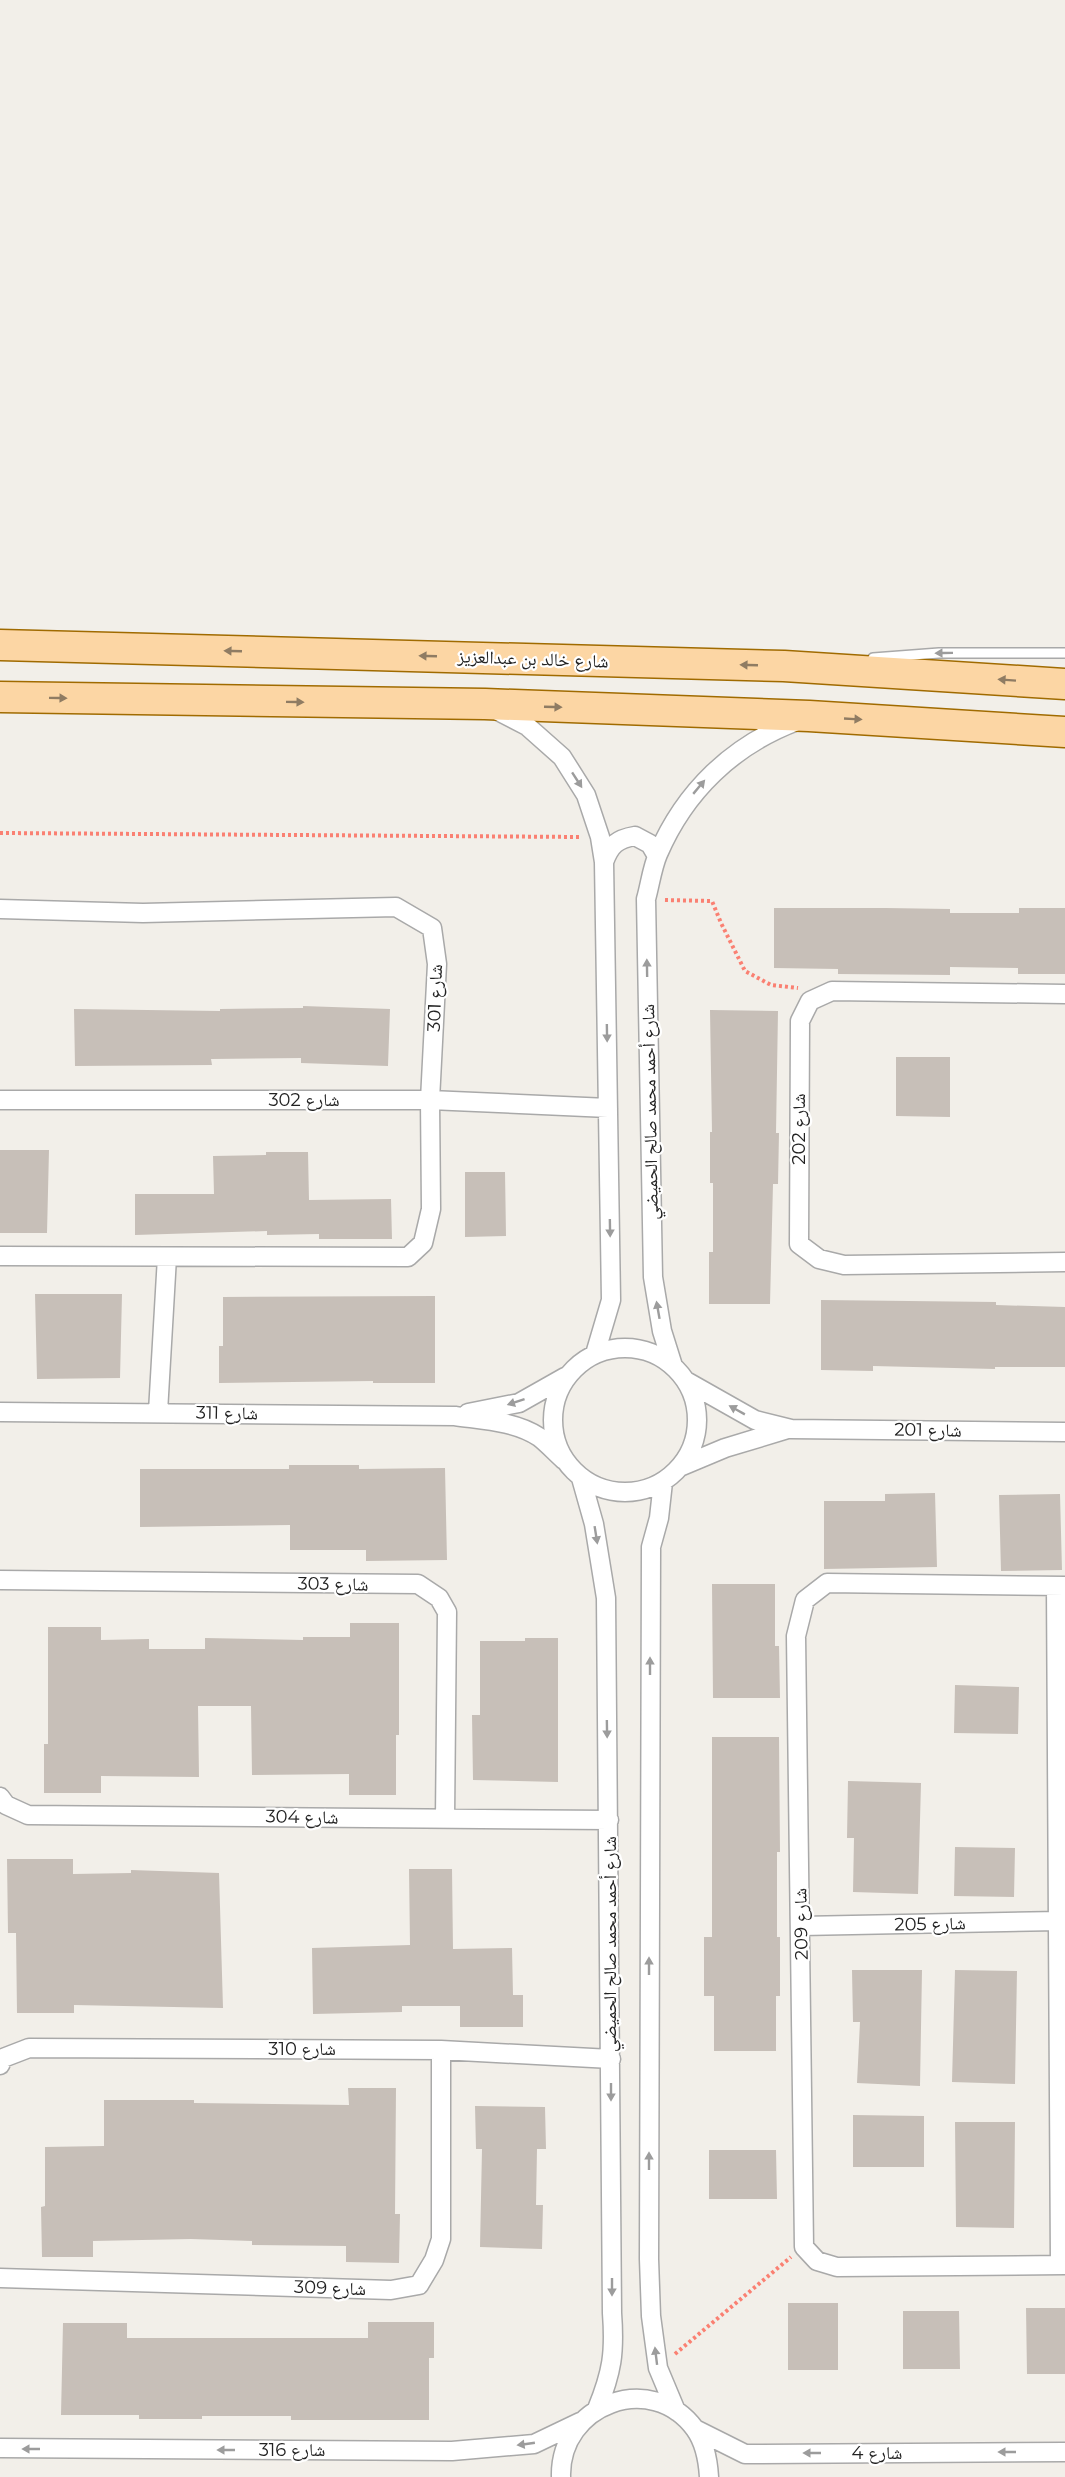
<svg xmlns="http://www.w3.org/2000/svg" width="1065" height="2477" font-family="Montserrat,'Noto Naskh Arabic',sans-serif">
  <rect width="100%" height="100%" fill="#f2efe9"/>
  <path fill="#c7bfb8" d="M 774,908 L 886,908 L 950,909 L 950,913 L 1019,913 L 1019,908 L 1065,908 L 1065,974 L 1018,974 L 1018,968 L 950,967 L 950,975 L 838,974 L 838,969 L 774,968 Z
    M 303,1006 L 390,1009 L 388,1066 L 301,1063 L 301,1058 L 211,1059 L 212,1065 L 75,1066 L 74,1009 L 220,1011 L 220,1009 L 303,1008 Z
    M 710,1010 L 778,1011 L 776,1133 L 779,1133 L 778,1184 L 773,1184 L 770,1304 L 709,1304 L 709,1252 L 713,1252 L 713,1183 L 710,1183 L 710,1132 L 712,1132 Z
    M 896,1057 L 950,1057 L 950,1117 L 896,1116 Z
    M 0,1150 L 49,1150 L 47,1233 L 0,1233 Z
    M 266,1152 L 308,1152 L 309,1200 L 391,1199 L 392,1239 L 319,1239 L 319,1234 L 267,1235 L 267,1231 L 135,1235 L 135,1194 L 214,1194 L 213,1156 L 266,1155 Z
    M 465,1172 L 505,1172 L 506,1236 L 465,1237 Z
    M 35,1294 L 122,1294 L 120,1378 L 37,1379 Z
    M 435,1296 L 435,1383 L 373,1383 L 373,1381 L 219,1383 L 219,1346 L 223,1346 L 223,1297 Z
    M 821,1300 L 996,1302 L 996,1305 L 1065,1307 L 1065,1367 L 995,1367 L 995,1369 L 873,1366 L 873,1371 L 821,1370 Z
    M 289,1465 L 359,1465 L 359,1469 L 445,1468 L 447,1560 L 366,1561 L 366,1550 L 290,1550 L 290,1525 L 140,1527 L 140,1469 L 289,1469 Z
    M 935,1493 L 937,1567 L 824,1569 L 824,1501 L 885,1501 L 885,1494 Z
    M 1060,1494 L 1062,1570 L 1001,1571 L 999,1495 Z
    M 712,1584 L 775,1584 L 775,1646 L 779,1646 L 780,1698 L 713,1698 Z
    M 350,1623 L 399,1623 L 399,1735 L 396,1735 L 396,1795 L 349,1795 L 349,1774 L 252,1775 L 251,1706 L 198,1706 L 199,1777 L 101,1776 L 101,1793 L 44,1793 L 44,1744 L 48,1744 L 48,1627 L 101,1627 L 101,1640 L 149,1639 L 149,1649 L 205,1649 L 205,1638 L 303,1640 L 303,1637 L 350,1637 Z
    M 525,1638 L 558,1638 L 558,1782 L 473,1780 L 472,1715 L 480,1715 L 480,1641 L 525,1641 Z
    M 955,1685 L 1019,1687 L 1018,1734 L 954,1733 Z
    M 712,1737 L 779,1737 L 780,1852 L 777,1852 L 777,1937 L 780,1937 L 780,1996 L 776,1996 L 776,2051 L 714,2051 L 714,1996 L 704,1996 L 704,1937 L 712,1937 Z
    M 848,1781 L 921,1783 L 918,1894 L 853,1892 L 854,1838 L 847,1838 Z
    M 955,1847 L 1015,1848 L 1014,1897 L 954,1896 Z
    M 7,1859 L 73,1859 L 73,1874 L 131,1873 L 131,1870 L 219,1873 L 223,2008 L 74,2005 L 74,2013 L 17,2013 L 16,1933 L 8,1933 Z
    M 409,1869 L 452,1869 L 453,1949 L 512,1948 L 513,1995 L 523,1995 L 523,2027 L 460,2027 L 460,2006 L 402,2006 L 402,2012 L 313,2014 L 312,1948 L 410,1945 Z
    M 852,1970 L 922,1970 L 920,2086 L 857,2083 L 860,2022 L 853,2022 Z
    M 955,1970 L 1017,1971 L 1015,2084 L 952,2082 Z
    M 348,2088 L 396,2088 L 395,2214 L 400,2214 L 399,2263 L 346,2262 L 346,2246 L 252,2245 L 252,2241 L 191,2239 L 93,2241 L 93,2257 L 42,2257 L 41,2207 L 45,2206 L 45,2147 L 104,2146 L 104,2100 L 194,2100 L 194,2103 L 349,2105 Z
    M 475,2106 L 545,2107 L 546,2149 L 537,2149 L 536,2205 L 543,2205 L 542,2249 L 480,2247 L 482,2149 L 476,2149 Z
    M 853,2115 L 924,2116 L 924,2167 L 853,2167 Z
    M 955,2122 L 1015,2122 L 1014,2228 L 956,2227 Z
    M 709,2150 L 776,2150 L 777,2199 L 709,2199 Z
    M 788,2303 L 838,2303 L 838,2370 L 788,2370 Z
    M 1026,2308 L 1065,2308 L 1065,2374 L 1027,2374 Z
    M 903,2311 L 959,2311 L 960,2369 L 903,2369 Z
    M 368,2322 L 434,2322 L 434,2358 L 429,2358 L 429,2420 L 291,2420 L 291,2416 L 202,2416 L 202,2419 L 139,2419 L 139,2415 L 61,2415 L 63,2323 L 127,2323 L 127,2338 L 368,2338 Z"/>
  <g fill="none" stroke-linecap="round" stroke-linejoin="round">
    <g stroke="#a9a9a9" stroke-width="12">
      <path id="lane" d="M 873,658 L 939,653 L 1065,653"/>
    </g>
    <g stroke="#a9a9a9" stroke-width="21">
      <path id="street" d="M 496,710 L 527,726 L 562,757 L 586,795 L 600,837 L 604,862 L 611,1300 L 595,1354
        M 604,862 C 610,845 617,839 635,836 L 650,844 L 657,856
        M 0,909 L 143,913 L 396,907 L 432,928 L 437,964 L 430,1100 L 431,1209 L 423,1243 L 408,1257 L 0,1256
        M 1065,994 L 832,991 L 810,1001 L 800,1021 L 799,1244 L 819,1259 L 844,1265 L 1065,1262
        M 0,1100 L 430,1100 L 608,1108
        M553 1420a72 72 0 1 1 144 0a72 72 0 1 1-144 0Z
        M 673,1366 L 662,1331 L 653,1277 L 646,899 C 650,885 652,868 658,854 C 685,791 733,745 797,721
        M 686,1381 L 755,1420 L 791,1429 L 1065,1432
        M 0,1412 L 455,1416 C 482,1420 515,1421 539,1437 C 548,1444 556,1453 564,1460
        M 158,1412 L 167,1257
        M 468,1413 L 519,1403 L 565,1377
        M 682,1466 L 725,1448 L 788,1429
        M 581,1478 L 594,1524 L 606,1598 L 612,2313 C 615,2353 612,2372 597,2409
        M 663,1482 L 659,1518 L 651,1547 L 649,2259 L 651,2316 L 658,2368 L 676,2411
        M 0,1580 L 418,1584 L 439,1598 L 447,1612 L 445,1819
        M 1056,1586 L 1060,2265
        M 1065,1586 L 827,1583 L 805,1600 L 796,1636 L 804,2247 L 817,2261 L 837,2267 L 1065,2265
        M 0,1797 L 6,1805 L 28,1815 L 609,1820
        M 801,1926 L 1059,1921
        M 0,2065 L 3,2058 L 29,2048 L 441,2050 L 611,2059
        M 0,2278 L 391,2290 L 419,2285 L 434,2260 L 441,2239 L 441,2050
        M 695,2429 L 745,2454 L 1065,2452
        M 0,2448 L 452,2451 L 534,2444 L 580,2422
        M 561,2477 C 559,2404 652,2370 695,2429 C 705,2443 708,2460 709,2477"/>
    </g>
    <g stroke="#a06b00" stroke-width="33">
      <path id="primary" d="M 0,645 L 784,666 L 1065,684
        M 0,697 L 485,704 L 809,716 L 1065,732"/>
    </g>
    <path stroke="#fa8072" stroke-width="4" stroke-dasharray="3 3" stroke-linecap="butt" d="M 0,833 L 582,837
      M 665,900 L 712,901 L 721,923 L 745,971 L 771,985 L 798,988
      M 675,2354 L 791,2257"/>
    <use href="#lane" stroke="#fff" stroke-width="9"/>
    <use href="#street" stroke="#fff" stroke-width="18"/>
    <use href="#primary" stroke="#fcd6a4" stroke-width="30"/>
  </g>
  <defs><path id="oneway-solid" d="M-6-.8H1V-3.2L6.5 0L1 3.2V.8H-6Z" transform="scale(1.5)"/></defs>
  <g fill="#8f7c63">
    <use href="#oneway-solid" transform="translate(233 651) rotate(-178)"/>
    <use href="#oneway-solid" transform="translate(428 656) rotate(-178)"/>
    <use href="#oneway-solid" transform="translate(749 665) rotate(-178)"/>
    <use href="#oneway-solid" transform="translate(1007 680) rotate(-176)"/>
    <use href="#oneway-solid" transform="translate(58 698) rotate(1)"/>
    <use href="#oneway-solid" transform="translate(295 702) rotate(1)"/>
    <use href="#oneway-solid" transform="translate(553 707) rotate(2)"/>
    <use href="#oneway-solid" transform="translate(853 719) rotate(3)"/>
  </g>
  <g fill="#9c9c9c">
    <use href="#oneway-solid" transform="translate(944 653) rotate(179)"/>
    <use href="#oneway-solid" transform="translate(577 780) rotate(57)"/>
    <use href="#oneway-solid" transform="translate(699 787) rotate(-50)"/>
    <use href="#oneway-solid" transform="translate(647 968) rotate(-91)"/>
    <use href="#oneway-solid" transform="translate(607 1033) rotate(89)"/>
    <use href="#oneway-solid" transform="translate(610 1228) rotate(89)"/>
    <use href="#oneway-solid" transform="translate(658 1310) rotate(-100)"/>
    <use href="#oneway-solid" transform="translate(516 1402) rotate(162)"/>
    <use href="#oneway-solid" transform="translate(737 1410) rotate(-151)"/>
    <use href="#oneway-solid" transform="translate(596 1535) rotate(81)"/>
    <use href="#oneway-solid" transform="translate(650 1666) rotate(-90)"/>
    <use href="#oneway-solid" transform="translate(607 1729) rotate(89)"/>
    <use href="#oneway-solid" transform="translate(649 1966) rotate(-90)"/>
    <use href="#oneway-solid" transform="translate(611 2092) rotate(90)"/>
    <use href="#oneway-solid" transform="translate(649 2161) rotate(-90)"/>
    <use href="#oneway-solid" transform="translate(612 2287) rotate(90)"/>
    <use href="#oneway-solid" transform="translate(656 2356) rotate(-97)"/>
    <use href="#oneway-solid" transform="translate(526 2444) rotate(172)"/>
    <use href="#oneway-solid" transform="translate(31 2449) rotate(-180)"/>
    <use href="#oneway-solid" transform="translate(226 2450) rotate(-180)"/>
    <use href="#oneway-solid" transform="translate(1007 2452) rotate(180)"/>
    <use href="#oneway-solid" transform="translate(812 2453) rotate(180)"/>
  </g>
  <g text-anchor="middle" stroke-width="4.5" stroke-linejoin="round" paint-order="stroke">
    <g font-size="18" fill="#222" stroke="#fff">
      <text transform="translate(533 659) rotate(2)" y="6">شارع خالد بن عبدالعزيز</text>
      <text transform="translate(435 998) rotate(-88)" y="6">شارع 301</text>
      <text x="304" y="1106">شارع 302</text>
      <text transform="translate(650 1112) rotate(-91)" y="6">شارع أحمد محمد صالح الحميضي</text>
      <text transform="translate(799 1129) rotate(-90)" y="6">شارع 202</text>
      <text transform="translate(227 1413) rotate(1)" y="6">شارع 311</text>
      <text transform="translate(928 1430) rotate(1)" y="6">شارع 201</text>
      <text transform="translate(333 1584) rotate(1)" y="6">شارع 303</text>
      <text transform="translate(302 1817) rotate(1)" y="6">شارع 304</text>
      <text transform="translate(801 1924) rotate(-91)" y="6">شارع 209</text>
      <text transform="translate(930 1924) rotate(-1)" y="6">شارع 205</text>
      <text transform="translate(610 1944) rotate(-90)" y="6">شارع أحمد محمد صالح الحميضي</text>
      <text x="302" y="2055">شارع 310</text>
      <text transform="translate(330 2288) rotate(2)" y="6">شارع 309</text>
      <text x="292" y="2456">شارع 316</text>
      <text x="877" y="2459">شارع 4</text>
    </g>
  </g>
</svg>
